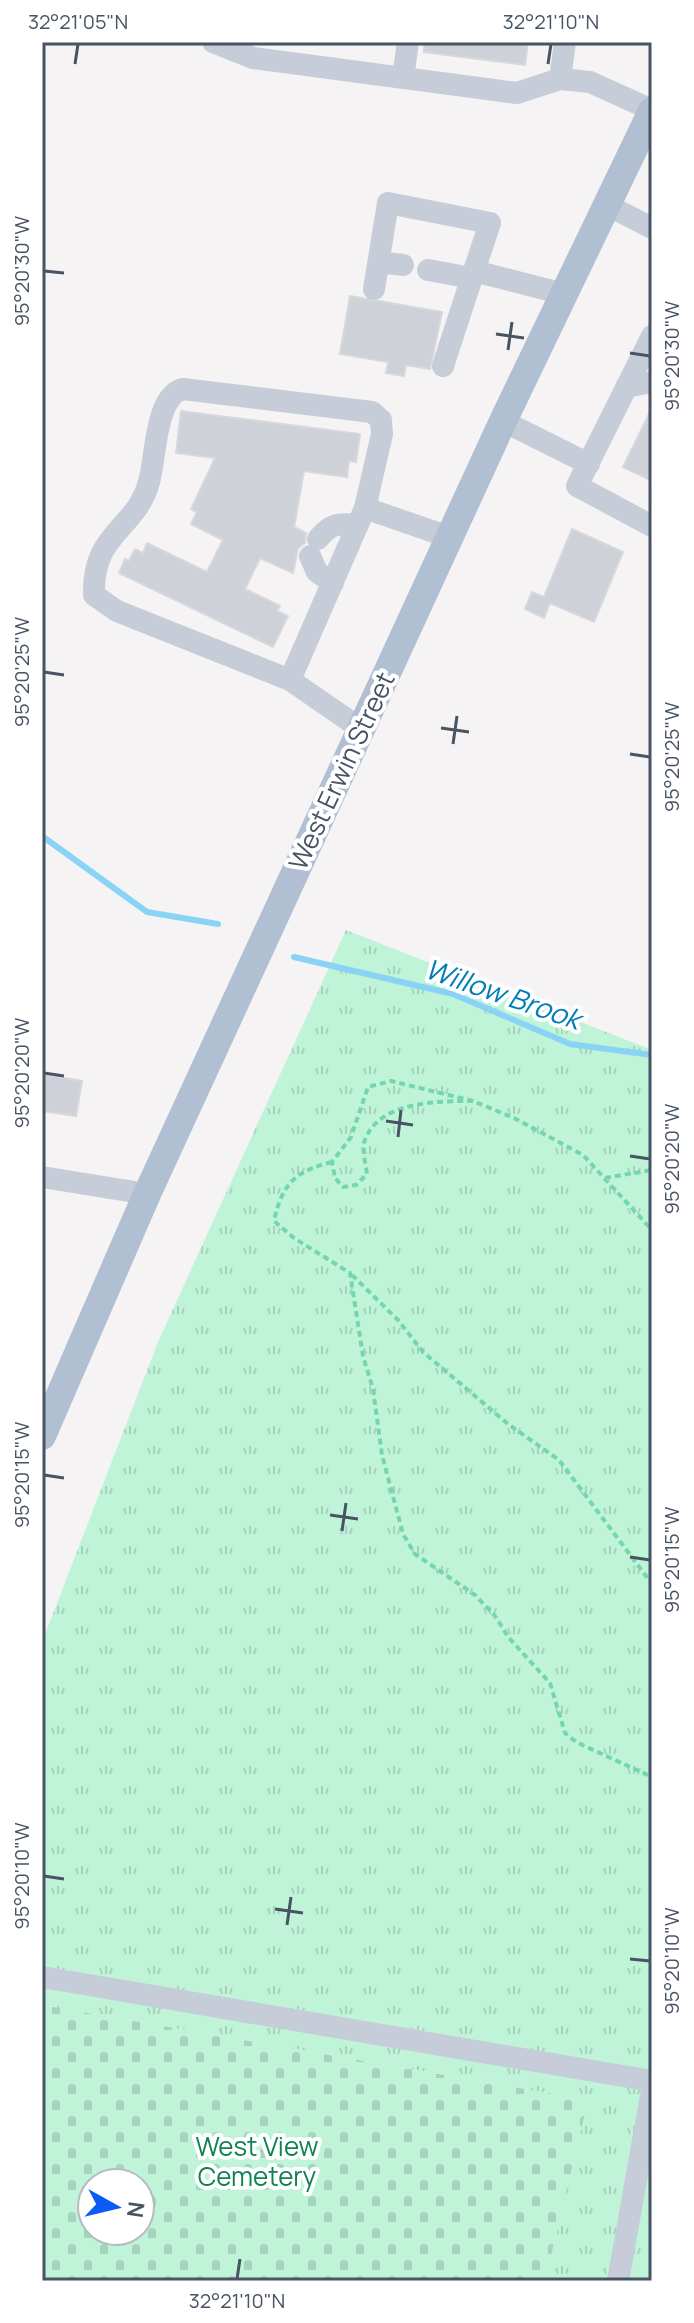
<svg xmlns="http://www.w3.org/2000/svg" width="694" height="2323" font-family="Manrope,sans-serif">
  <defs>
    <pattern id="grass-tufts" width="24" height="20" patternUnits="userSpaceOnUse" patternTransform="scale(2)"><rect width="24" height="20" fill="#c0f4d9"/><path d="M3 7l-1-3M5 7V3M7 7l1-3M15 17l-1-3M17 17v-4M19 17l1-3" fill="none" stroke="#a6d3bd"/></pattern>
    <pattern id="cemetery-stones" width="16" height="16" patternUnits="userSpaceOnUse" patternTransform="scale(2)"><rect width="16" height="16" fill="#c0f4d9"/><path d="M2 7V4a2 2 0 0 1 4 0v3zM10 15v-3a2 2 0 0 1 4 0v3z" fill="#a6d3bd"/></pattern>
  </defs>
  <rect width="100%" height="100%" fill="#f5f3f3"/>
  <path fill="url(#grass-tufts)" d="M 346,930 L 652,1050 L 652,2281 L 545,2281 L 587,2100 L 42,2005 L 42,1642 L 158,1342 Z"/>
  <path fill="url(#cemetery-stones)" fill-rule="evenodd" d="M 42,2005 L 588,2100 L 545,2281 L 42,2281 ZM 92,2183 L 140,2183 L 140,2231 L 92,2231 Z"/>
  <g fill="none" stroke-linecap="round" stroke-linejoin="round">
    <path stroke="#89d4f5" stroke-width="6" d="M 42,836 L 147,912 L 218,924
      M 294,957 L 453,994 L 570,1044 L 652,1055"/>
  </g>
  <path fill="#cfd1d8" stroke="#d6d8de" stroke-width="2" d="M 424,42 L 528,42 L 525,65 L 424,52 Z
    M 350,296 L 442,312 L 430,369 L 406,365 L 404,376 L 386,373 L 388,362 L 340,354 Z
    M 652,408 L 652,481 L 623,467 Z
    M 181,411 L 360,434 L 356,462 L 349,461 L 347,477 L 304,471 L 294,527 L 306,533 L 305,543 L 298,548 L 293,573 L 260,558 L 245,589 L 280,606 L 277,611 L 288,616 L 273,647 L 119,573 L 125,559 L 129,561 L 135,549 L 143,553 L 147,543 L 207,572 L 223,540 L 191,524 L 197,512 L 191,509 L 215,458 L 176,453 Z
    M 572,529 L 623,552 L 594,622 L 550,603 L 544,618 L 525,609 L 532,592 L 544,597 Z
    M 42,1074 L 82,1081 L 76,1116 L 42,1111 Z"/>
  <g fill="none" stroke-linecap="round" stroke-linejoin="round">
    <path stroke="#74d6af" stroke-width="4" stroke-dasharray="6 4" stroke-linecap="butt" d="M 473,1101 C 438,1101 376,1101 364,1143 C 362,1151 366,1165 367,1174 L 356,1185 L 343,1187 L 335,1178 L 332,1162 L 351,1137 L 368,1087 L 391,1081 L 473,1101 L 514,1118 L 583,1155 L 652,1230
      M 332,1162 C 295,1171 282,1184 274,1221 L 294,1238 L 350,1273 L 363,1356 L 373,1389 L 382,1455 L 403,1534 L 415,1554 L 475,1595 L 495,1616 L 509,1638 L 550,1683 L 565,1733 L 576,1742 L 652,1777
      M 605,1178 L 652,1170
      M 352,1275 L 398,1320 L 423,1352 L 508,1424 L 559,1460 L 652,1584"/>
    <path stroke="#c6cdd8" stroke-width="22" d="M 213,42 L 253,58 L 517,93 L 560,79
      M 565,42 L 560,79 L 590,82 L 652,110
      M 403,78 L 408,42
      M 605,204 L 652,228
      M 379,262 L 403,265
      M 428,270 L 472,278
      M 374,289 L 388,203 L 490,223 L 474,271
      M 652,336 L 577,486 L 652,526
      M 443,366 L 474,271 L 564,294
      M 626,387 L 652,382
      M 503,421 L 589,464
      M 365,508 L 290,680 L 117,611 L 94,595 C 92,532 136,530 149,482 C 156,458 155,396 183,389 L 372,412 L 381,420 L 382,434 L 365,508 L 449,537
      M 318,539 C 330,524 338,523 357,525
      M 310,556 L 317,572 L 333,583
      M 290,680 L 361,729
      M 42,1177 L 147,1194
      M 42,1977 L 652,2081
      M 618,2281 L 652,2090"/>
    <path stroke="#b1bfd3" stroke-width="28" d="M 42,1436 L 147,1194 L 503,421 L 652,111"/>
  </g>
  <path fill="none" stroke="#485463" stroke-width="3" d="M 75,64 L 78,44M 548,64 L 551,44M 44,271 L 64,273M 496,334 L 524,338M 508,350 L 512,322M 630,353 L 650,356M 44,672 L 64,675M 441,728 L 469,732M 453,744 L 457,716M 630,754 L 650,757M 44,1073 L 64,1076M 386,1121 L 413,1125M 398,1137 L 401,1110M 630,1156 L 650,1159M 44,1475 L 64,1478M 330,1515 L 358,1519M 342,1531 L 346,1503M 630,1557 L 650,1560M 44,1876 L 64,1879M 275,1909 L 303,1913M 287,1925 L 291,1897M 630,1959 L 650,1961M 237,2279 L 240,2259"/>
  <g text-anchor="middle" stroke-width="8" stroke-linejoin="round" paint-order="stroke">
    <g font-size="26" fill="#485463" stroke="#fff">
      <text transform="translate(342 771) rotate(-65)" y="9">West Erwin Street</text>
    </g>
    <g font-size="26" fill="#0f8253" stroke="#fff">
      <text x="257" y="2156">West View<tspan x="257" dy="30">Cemetery</tspan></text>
    </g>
    <g font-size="28" font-style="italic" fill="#017eb5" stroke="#fff">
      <text transform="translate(503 994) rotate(19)" y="10">Willow Brook</text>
    </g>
  </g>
  <rect width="694" height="2323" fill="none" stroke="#ffffff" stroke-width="88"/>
  <g transform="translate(116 2207) rotate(98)"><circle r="38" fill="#ffffff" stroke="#b6bbc1" stroke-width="2"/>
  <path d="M0-6L14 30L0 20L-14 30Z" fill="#0b5cf7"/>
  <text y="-12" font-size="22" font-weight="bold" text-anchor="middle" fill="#485463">N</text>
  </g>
  <rect x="44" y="44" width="606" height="2235" fill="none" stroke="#485463" stroke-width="3"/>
  <g font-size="20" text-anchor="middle" fill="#485463">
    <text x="78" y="29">32°21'05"N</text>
    <text x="551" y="29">32°21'10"N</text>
    <text transform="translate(22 271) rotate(-90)" y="7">95°20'30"W</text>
    <text transform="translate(672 356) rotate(-90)" y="7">95°20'30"W</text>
    <text transform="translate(22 672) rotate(-90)" y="7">95°20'25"W</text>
    <text transform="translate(672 757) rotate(-90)" y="7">95°20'25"W</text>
    <text transform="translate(22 1073) rotate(-90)" y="7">95°20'20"W</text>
    <text transform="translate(672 1159) rotate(-90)" y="7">95°20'20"W</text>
    <text transform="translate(22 1475) rotate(-90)" y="7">95°20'15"W</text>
    <text transform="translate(672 1560) rotate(-90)" y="7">95°20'15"W</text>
    <text transform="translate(22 1876) rotate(-90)" y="7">95°20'10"W</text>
    <text transform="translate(672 1961) rotate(-90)" y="7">95°20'10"W</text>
    <text x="237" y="2308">32°21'10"N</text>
  </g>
</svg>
